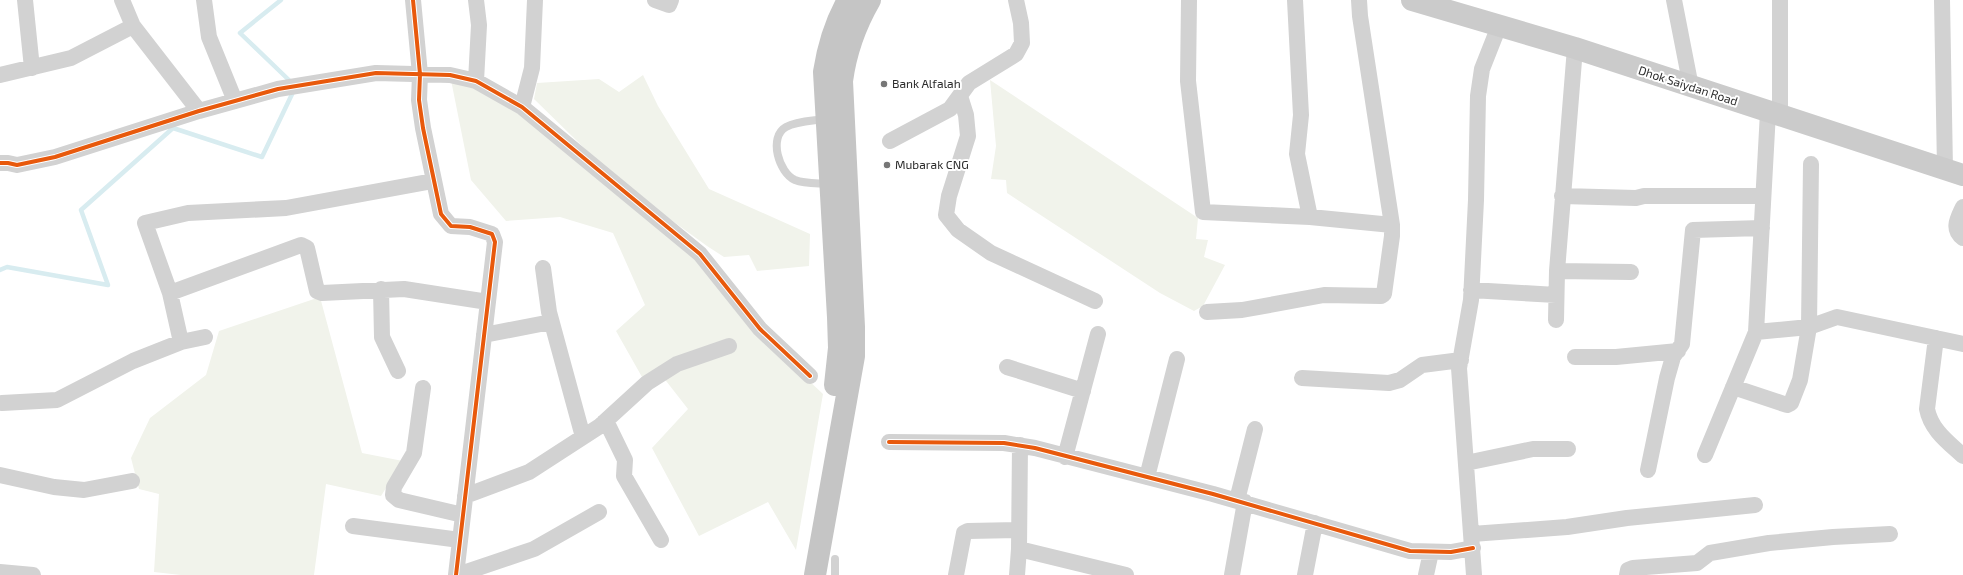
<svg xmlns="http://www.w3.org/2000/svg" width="1963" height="575" font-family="'Exo 2',sans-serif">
  <rect width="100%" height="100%" fill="#fff"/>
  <path fill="#f1f3eb" d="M 450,75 L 510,103 L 690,252 L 774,348 L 823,394 L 796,550 L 768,502 L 699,536 L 652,448 L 688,409 L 663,377 L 642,377 L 616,331 L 645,305 L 613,233 L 560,217 L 506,221 L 471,180 Z
    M 643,75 L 658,106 L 709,189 L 810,234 L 809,266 L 757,271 L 749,255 L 724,257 L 707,246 L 619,182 L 534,99 L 537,83 L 599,79 L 619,92 Z
    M 990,80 L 1198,218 L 1196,239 L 1208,240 L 1204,257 L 1225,265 L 1203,306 L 1194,311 L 1160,293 L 1007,193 L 1006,180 L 991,179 L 996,146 Z
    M 320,297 L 362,453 L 403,461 L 381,496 L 326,484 L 314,575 L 181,575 L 154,572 L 159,494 L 139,489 L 131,458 L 150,418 L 206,375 L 219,331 Z"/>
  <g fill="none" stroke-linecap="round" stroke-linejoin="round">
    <path stroke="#d8ecf0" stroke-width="4.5" d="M 281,0 L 240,33 L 292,83
      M 0,270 L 7,267 L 108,285 L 81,210 L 173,128 L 262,157 L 294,90"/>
    <path stroke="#d2d2d2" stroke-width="8" d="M 825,119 C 813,121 797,121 786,127 C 768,137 779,173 795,180 C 805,184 818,183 829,184
      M 835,575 L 835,559"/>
    <path stroke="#d2d2d2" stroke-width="16" d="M 25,0 L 32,68
      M 122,0 L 133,26 L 199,111
      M 204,0 L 209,37 L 235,101
      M 413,0 L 420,74 L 419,100 L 423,128 L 441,214 L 451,226 L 470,227 L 492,234 L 495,242 L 456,575
      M 476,0 L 479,25 L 476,81
      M 655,0 L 669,5 L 671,0
      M 1189,0 L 1188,81 L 1203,212 L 1310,217 L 1392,225
      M 1295,0 L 1301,115 L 1297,154 L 1310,217
      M 1674,0 L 1691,87
      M 1942,0 L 1945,169
      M 0,75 L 71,58 L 133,26
      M 960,96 L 966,115 L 968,136 L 949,196 L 946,215 L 958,230 L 991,253 L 1095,301
      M 522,107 L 532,68 L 535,0
      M 1780,116 L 1780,0
      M 890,141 L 950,109 L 969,83 L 1016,54 L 1022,43 L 1021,23 L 1016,0
      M 0,163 L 8,163 L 17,165 L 55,157 L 199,111 L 278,89 L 376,73 L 450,75 L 476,81 L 522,107 L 700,254 L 760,329 L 810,376
      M 1562,196 L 1636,198 L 1644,196 L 1763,196
      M 1963,207 C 1958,218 1951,229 1963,238
      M 543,268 L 549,312 L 583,437
      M 1557,271 L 1631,272
      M 381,289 L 382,337 L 398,371
      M 1471,290 L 1556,295
      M 170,293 L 301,245 L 307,248 L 317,291 L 322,293 L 404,289 L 488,302
      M 1207,312 L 1242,310 L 1324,295 L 1381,296 L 1384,294 L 1392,236 L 1392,225 L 1360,16 L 1359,0
      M 1556,320 L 1557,271 L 1575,48
      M 1756,332 L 1809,327 L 1837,317 L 1963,344
      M 484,335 L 551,322
      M 1936,338 L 1927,409 C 1931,430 1948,442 1963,456
      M 181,342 L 170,293 L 145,223 L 188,213 L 286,208 L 433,181
      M 1575,357 L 1616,357 L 1678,351
      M 1007,367 L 1083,391
      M 1302,378 L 1389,383 L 1400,380 L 1422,365 L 1461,360
      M 1733,387 L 1787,405 L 1791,403 L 1800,380 L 1809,327 L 1811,164
      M 423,388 L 414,453 L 394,487 L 393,495 L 399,500 L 463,515
      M 2,403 L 57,400 L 133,361 L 181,342 L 205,337
      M 604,422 L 609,427 L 625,460 L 624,476 L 661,540
      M 889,442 L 1004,443 L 1035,448 L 1213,494 L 1410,551 L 1451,552 L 1473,548
      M 1020,445 L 1019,549 L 1126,575
      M 1705,455 L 1756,332 L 1768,112
      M 1065,457 L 1098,334
      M 1466,463 L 1533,449 L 1568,449
      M 1648,470 L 1667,378 L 1673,357 L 1682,344 L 1693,230 L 1762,228
      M 0,475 L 54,487 L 84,490 L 132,481
      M 1147,477 L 1177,359
      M 465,496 L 529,472 L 600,426 L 647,383 L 677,364 L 729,346
      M 1237,500 L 1255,429
      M 353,526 L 460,540
      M 1472,534 L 1567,527 L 1627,518 L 1755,505
      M 0,572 L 33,575
      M 457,575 L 534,549 L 599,512
      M 956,575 L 964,533 L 968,531 L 1019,530
      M 1017,575 L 1019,549
      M 1232,575 L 1245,502
      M 1305,575 L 1315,523
      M 1426,575 L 1431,552
      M 1474,575 L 1459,368 L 1471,300 L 1476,200 L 1478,96 L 1482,69 L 1499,26
      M 1627,575 L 1628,570 L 1633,568 L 1697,563 L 1710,553 L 1769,543 L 1833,537 L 1890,534"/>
    <path stroke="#cbcbcb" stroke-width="22" d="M 1412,0 L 1575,48 L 1963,175"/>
    <path stroke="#c5c5c5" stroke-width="22" d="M 835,385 L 839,348 L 838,317 L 824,72 C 828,46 835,23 848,0
      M 815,575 L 854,356 L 854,327 L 842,81 C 846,51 855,26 870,0"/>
    <g stroke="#fff" stroke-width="6">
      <path id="cycleway" d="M 413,0 L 420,74 L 419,100 L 423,128 L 441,214 L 451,226 L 470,227 L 492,234 L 495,242 L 456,575
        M 0,163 L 8,163 L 17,165 L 55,157 L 199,111 L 278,89 L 376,73 L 450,75 L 476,81 L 522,107 L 700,254 L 760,329 L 810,376
        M 889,442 L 1004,443 L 1035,448 L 1213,494 L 1410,551 L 1451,552 L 1473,548"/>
    </g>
    <use href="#cycleway" stroke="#e8590c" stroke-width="4"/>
  </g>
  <g fill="#767676" stroke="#fff" stroke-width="1.5">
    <circle cx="884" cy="84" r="4"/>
    <circle cx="887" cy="165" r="4"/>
  </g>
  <g text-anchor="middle" stroke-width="4" stroke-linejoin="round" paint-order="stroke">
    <g font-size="12" fill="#2d2d2d" stroke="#fff" text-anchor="start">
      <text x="892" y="88">Bank Alfalah</text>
      <text x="895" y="169">Mubarak CNG</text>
    </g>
    <g font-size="12" fill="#2d2d2d" stroke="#fff">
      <text transform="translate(1688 86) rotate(18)" y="4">Dhok Saiydan Road</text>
    </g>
  </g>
</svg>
